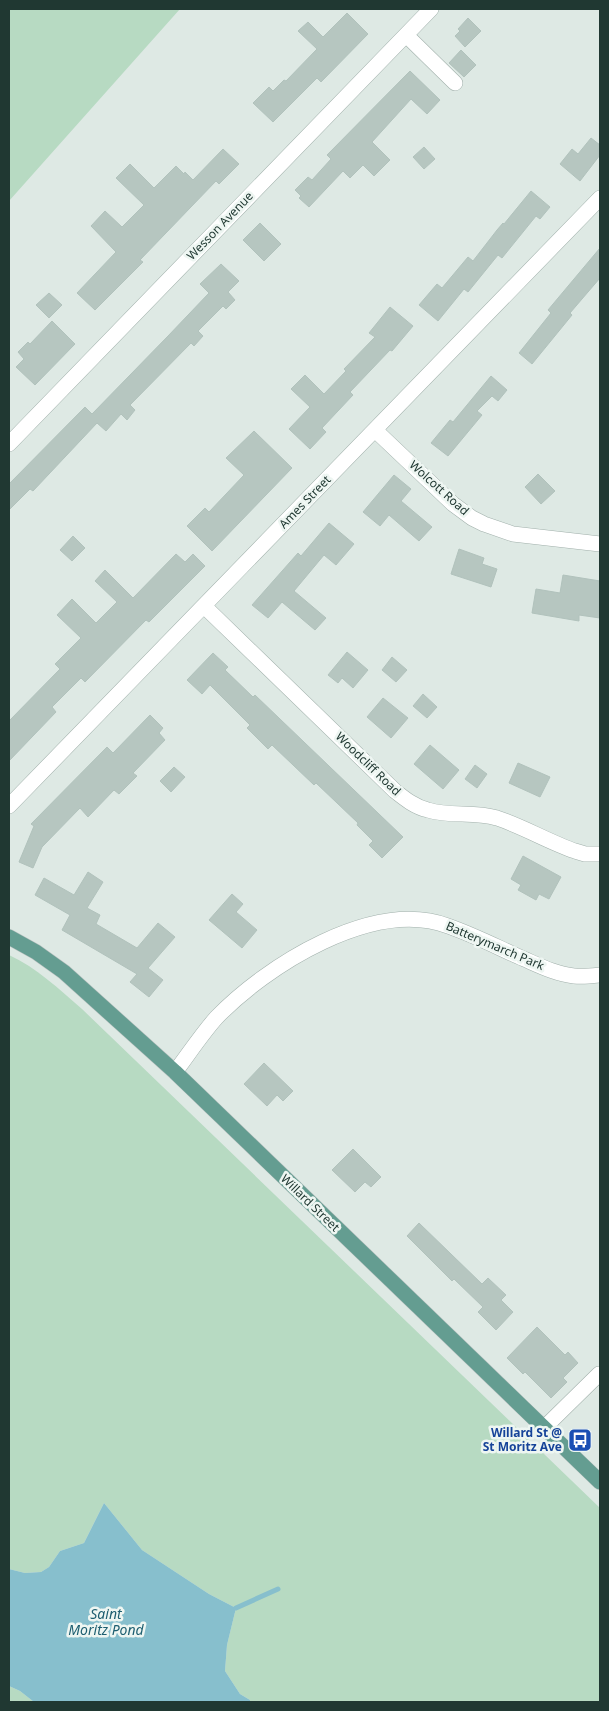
<svg xmlns="http://www.w3.org/2000/svg" width="609" height="1711" font-family="'Noto Sans',sans-serif">
  <rect width="100%" height="100%" fill="#dee9e4"/>
  <path fill="#b7dac2" d="M 9,9 L 180,9 L 9,201 Z
    M 9,955 C 37,968 59,989 82,1009 L 600,1508 L 600,1702 L 250,1702 L 250,1700 L 240,1694 L 225,1671 L 227,1645 L 236,1608 L 209,1594 L 142,1550 L 104,1503 L 84,1543 L 60,1551 L 49,1567 L 41,1572 L 25,1573 L 9,1569 Z
    M 9,1686 L 20,1691 L 34,1702 L 9,1702 Z"/>
  <path fill="#87bfcd" d="M 104,1503 L 142,1550 L 209,1594 L 236,1608 L 227,1645 L 225,1671 L 240,1694 L 250,1700 L 250,1702 L 34,1702 L 20,1691 L 9,1686 L 9,1569 L 25,1573 L 41,1572 L 49,1567 L 60,1551 L 84,1543 Z"/>
  <g fill="none" stroke-linecap="round" stroke-linejoin="round">
    <path stroke="#87bfcd" stroke-width="5" d="M 236,1608 L 278,1589"/>
  </g>
  <path fill="#b6c6c0" stroke="#b1c2bc" d="M 347,13 L 368,34 L 321,82 L 317,78 L 273,122 L 253,103 L 269,87 L 273,91 L 284,80 L 286,81 L 317,49 L 298,31 L 308,22 L 323,37 Z
    M 468,18 L 481,31 L 465,47 L 455,36 L 460,31 L 458,29 Z
    M 461,50 L 476,65 L 464,77 L 449,63 Z
    M 410,71 L 440,100 L 427,114 L 411,99 L 372,142 L 390,160 L 374,176 L 363,165 L 350,178 L 343,171 L 309,207 L 299,198 L 301,196 L 295,190 L 308,177 L 312,180 L 331,159 L 327,155 Z
    M 591,138 L 600,145 L 600,155 L 580,181 L 560,164 L 572,149 L 578,154 Z
    M 424,147 L 435,159 L 424,169 L 413,157 Z
    M 223,149 L 239,164 L 219,184 L 216,181 L 140,260 L 143,262 L 95,310 L 77,293 L 116,252 L 91,226 L 105,211 L 122,227 L 144,205 L 116,178 L 130,164 L 154,188 L 176,166 L 184,174 L 185,172 L 193,180 Z
    M 531,191 L 550,207 L 540,219 L 536,216 L 502,258 L 498,255 L 468,292 L 464,289 L 438,321 L 419,305 L 437,284 L 442,288 L 468,257 L 473,261 L 497,230 L 503,223 L 504,224 Z
    M 260,223 L 281,244 L 264,261 L 243,240 Z
    M 600,248 L 600,278 L 570,313 L 572,315 L 532,364 L 519,353 L 551,313 L 548,310 Z
    M 221,264 L 239,281 L 228,292 L 235,300 L 226,309 L 223,306 L 198,331 L 203,336 L 194,346 L 191,343 L 130,405 L 135,410 L 127,420 L 121,414 L 106,431 L 97,423 L 33,491 L 30,489 L 9,510 L 9,484 L 85,407 L 92,414 L 168,336 L 209,293 L 200,284 Z
    M 49,293 L 62,305 L 49,318 L 36,305 Z
    M 390,307 L 413,326 L 392,351 L 390,350 L 350,392 L 353,395 L 322,428 L 326,432 L 310,449 L 289,429 L 310,407 L 291,389 L 305,375 L 324,394 L 346,371 L 344,369 L 375,337 L 369,333 Z
    M 52,321 L 75,344 L 35,385 L 16,367 L 24,359 L 18,352 L 28,342 L 30,344 Z
    M 491,376 L 507,390 L 498,401 L 492,396 L 477,411 L 482,415 L 448,456 L 431,443 L 450,420 L 453,422 Z
    M 254,431 L 292,468 L 212,551 L 187,526 L 205,508 L 209,512 L 244,475 L 226,458 Z
    M 538,474 L 555,491 L 541,504 L 525,487 Z
    M 394,475 L 411,489 L 401,501 L 432,527 L 419,541 L 389,515 L 380,526 L 363,512 Z
    M 329,523 L 354,544 L 336,565 L 324,555 L 294,591 L 326,618 L 315,630 L 282,602 L 268,618 L 252,605 L 298,553 L 301,556 Z
    M 73,536 L 85,548 L 72,561 L 60,550 Z
    M 459,549 L 484,558 L 482,564 L 497,569 L 491,587 L 451,574 Z
    M 176,554 L 185,562 L 193,554 L 205,566 L 149,622 L 146,620 L 85,682 L 81,678 L 52,707 L 56,712 L 9,761 L 9,721 L 60,669 L 55,664 L 81,638 L 57,615 L 72,599 L 96,623 L 117,602 L 95,581 L 105,570 L 133,598 Z
    M 563,575 L 600,581 L 600,618 L 579,615 L 579,621 L 532,613 L 536,589 L 560,593 Z
    M 347,652 L 368,670 L 353,688 L 342,678 L 338,683 L 328,675 Z
    M 213,653 L 228,667 L 225,670 L 253,697 L 255,695 L 403,837 L 382,858 L 369,845 L 373,841 L 357,825 L 358,823 L 316,783 L 314,785 L 272,745 L 268,749 L 247,728 L 250,725 L 210,685 L 202,694 L 187,680 Z
    M 392,657 L 407,670 L 396,682 L 382,670 Z
    M 423,694 L 437,707 L 427,718 L 413,706 Z
    M 383,698 L 408,718 L 391,738 L 367,717 Z
    M 150,715 L 163,728 L 159,733 L 165,740 L 133,773 L 137,776 L 119,794 L 114,790 L 88,817 L 80,808 L 42,847 L 33,868 L 19,862 L 34,826 L 31,824 L 107,747 L 113,753 Z
    M 430,745 L 459,770 L 443,789 L 414,764 Z
    M 518,763 L 550,777 L 540,797 L 509,783 Z
    M 475,765 L 487,774 L 477,788 L 465,779 Z
    M 174,767 L 185,777 L 171,792 L 160,781 Z
    M 523,856 L 561,877 L 549,899 L 539,894 L 536,900 L 518,890 L 521,885 L 511,879 Z
    M 88,872 L 103,882 L 87,908 L 100,915 L 96,924 L 137,948 L 158,923 L 175,937 L 148,968 L 163,980 L 149,997 L 130,982 L 137,974 L 62,930 L 70,915 L 35,895 L 44,878 L 74,895 Z
    M 232,894 L 243,904 L 236,912 L 257,930 L 242,948 L 209,920 Z
    M 264,1063 L 293,1091 L 283,1101 L 277,1095 L 267,1106 L 244,1084 Z
    M 353,1149 L 381,1177 L 371,1187 L 365,1182 L 355,1192 L 332,1170 Z
    M 419,1223 L 482,1284 L 488,1278 L 506,1295 L 501,1300 L 513,1312 L 496,1330 L 478,1312 L 483,1307 L 454,1279 L 452,1281 L 407,1236 Z
    M 537,1327 L 565,1355 L 568,1352 L 578,1363 L 563,1378 L 567,1382 L 551,1398 L 525,1372 L 523,1374 L 507,1358 Z"/>
  <g fill="none" stroke-linecap="round" stroke-linejoin="round">
    <g stroke="#a1b0ab" stroke-width="16">
      <path id="minor" d="M 406,35 L 455,83
        M 375,430 L 453,504 L 472,518 L 484,524 L 513,534 L 600,544
        M 9,444 L 431,9
        M 204,606 L 395,791 C 405,799 415,807 428,810 C 450,817 474,811 497,818 C 524,827 549,842 575,851 L 585,854 L 600,854
        M 9,806 L 600,198
        M 175,1072 C 188,1055 201,1035 216,1018 C 266,966 373,898 448,926 C 474,935 499,948 524,959 C 540,966 556,974 574,976 C 583,977 591,976 600,975
        M 544,1428 L 599,1374"/>
    </g>
    <g stroke="#bcc3c2" stroke-width="16">
      <path id="major" d="M 9,937 L 36,952 L 64,972 L 175,1072 L 600,1482"/>
    </g>
    <use href="#minor" stroke="#fff" stroke-width="15"/>
    <use href="#major" stroke="#649d91" stroke-width="15"/>
  </g>
  <defs>
    <g id="bus-square" transform="scale(1.25)"><rect x="-9" y="-9" width="18" height="18" rx="4" fill="#1a4fb4" stroke="#eef6f2"/><path d="M-5-6H5V4H4V6H2V4H-2V6H-4V4H-5ZM-3.5-4V0h7V-4ZM-3.5 1.2v1.5H-2V1.2ZM2 1.2v1.5H3.5V1.2Z" fill="#fff"/></g>
  </defs>
  <g fill-rule="evenodd">
    <use href="#bus-square" x="580" y="1440"/>
  </g>
  <g text-anchor="middle" stroke-width="5" stroke-linejoin="round" paint-order="stroke">
    <g font-size="12" fill="#203832" stroke="#eef6f2">
      <text transform="translate(220 226) rotate(-46)" y="4">Wesson Avenue</text>
      <text transform="translate(439 488) rotate(42)" y="4">Wolcott Road</text>
      <text transform="translate(305 502) rotate(-46)" y="4">Ames Street</text>
      <text transform="translate(368 764) rotate(44)" y="4">Woodcliff Road</text>
      <text transform="translate(495 946) rotate(23)" y="4">Batterymarch Park</text>
      <text transform="translate(310 1203) rotate(44)" y="4">Willard Street</text>
    </g>
    <g font-size="12" font-weight="bold" fill="#164399" stroke="#eef6f2" text-anchor="end">
      <text x="562" y="1437">Willard St @<tspan x="562" dy="14">St Moritz Ave</tspan></text>
    </g>
    <g font-size="14" font-style="italic" fill="#1d5e70" stroke="#eef6f2">
      <text x="106" y="1619">Saint<tspan x="106" dy="16">Moritz Pond</tspan></text>
    </g>
  </g>
  <rect width="609" height="1711" fill="none" stroke="#203832" stroke-width="20"/>
</svg>
